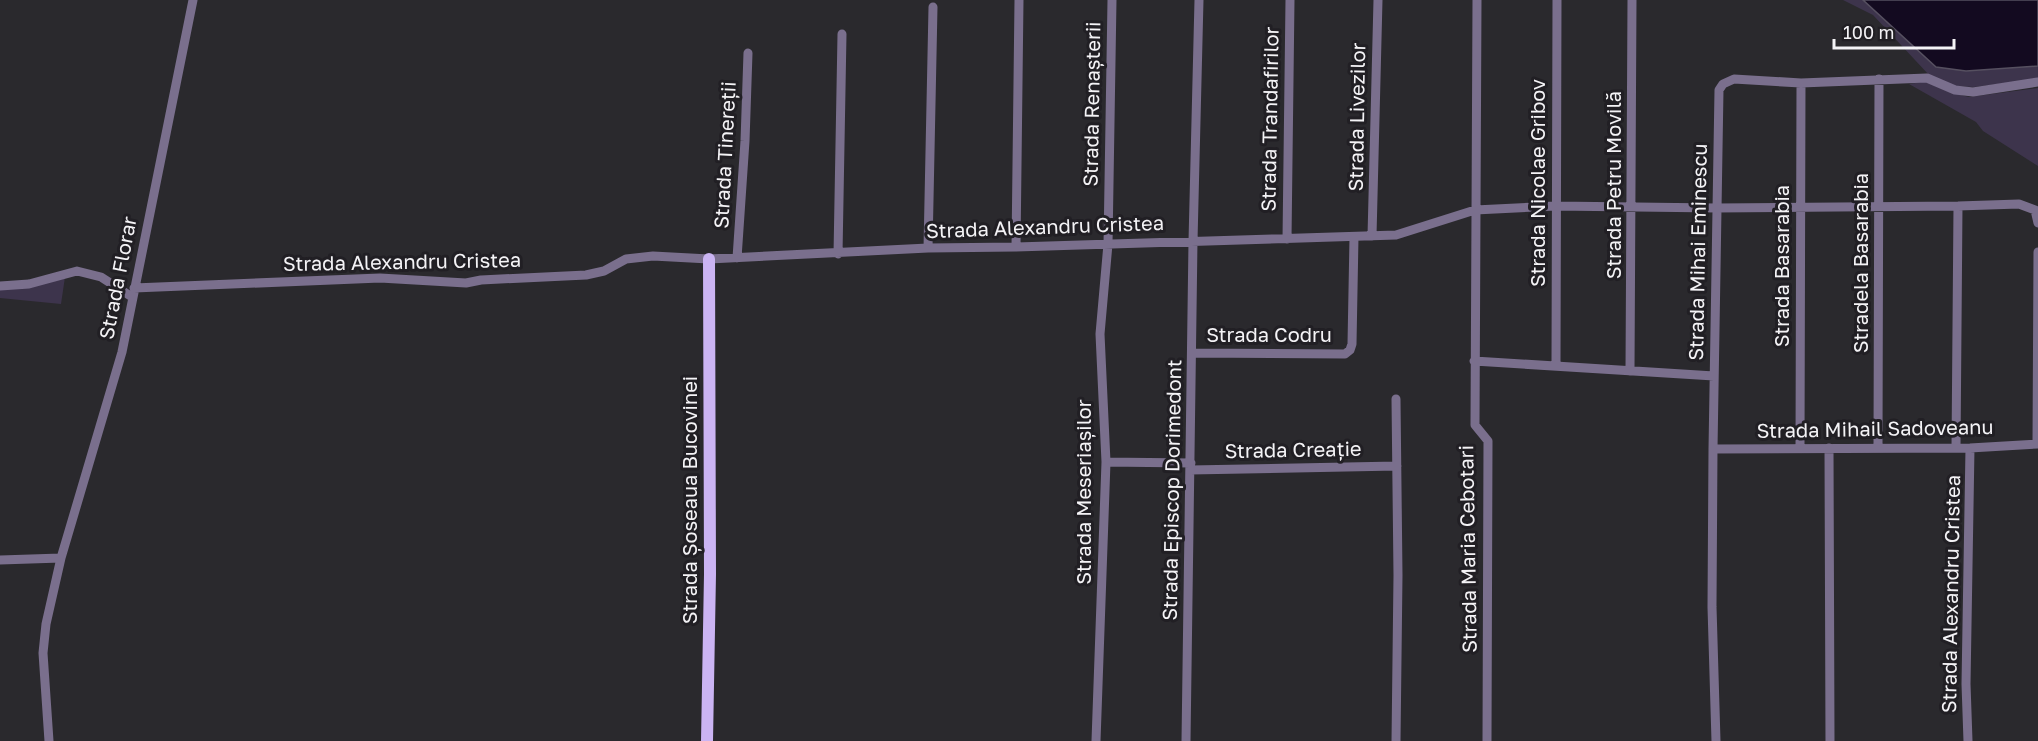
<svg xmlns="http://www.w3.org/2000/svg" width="2038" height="741" font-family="'Golos Text',sans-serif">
  <rect width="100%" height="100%" fill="#2a292d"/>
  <path fill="#3d344c" d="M 1843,0 L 2038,0 L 2038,79 L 1974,87 L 1955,86 L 1929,75 L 1873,15 Z
    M 1927,81 L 1953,93 L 1969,97 L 2038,88 L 2038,166 L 1983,131 L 1976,122 L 1909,84 Z
    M 65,277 L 61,304 L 0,298 L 0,290 Z"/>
  <path fill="#130a20" stroke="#565060" stroke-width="1.5" d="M 1863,0 L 2038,0 L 2038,66 L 1966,71 L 1936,67 Z"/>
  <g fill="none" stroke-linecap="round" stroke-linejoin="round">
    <path stroke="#7a6f8d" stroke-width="9" d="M 1477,0 L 1475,425 L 1488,441 L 1487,741
      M 1372,236 L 1378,0
      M 1287,239 L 1290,0
      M 1016,247 L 1019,0
      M 928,248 L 933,7
      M 838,254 L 842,34
      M 737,258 L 745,141 L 748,53
      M 0,286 L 29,284 L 77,271 L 101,277 L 132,297
      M 134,288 L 380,278 L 466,283 L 481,280 L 586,275 L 604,271 L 626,259 L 653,256 L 709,259 L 928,248 L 1016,247 L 1396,235 L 1475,210 L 1555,206 L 1716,208 L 1958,206 L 2019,204 L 2035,210 L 2038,223
      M 1193,353 L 1345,354 L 1350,350 L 1352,344 L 1354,237
      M 1474,361 L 1714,376
      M 1556,365 L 1557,0
      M 1630,371 L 1632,0
      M 1396,399 L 1398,575 L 1396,741
      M 2037,444 L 2038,252
      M 1878,447 L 1879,79
      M 1800,448 L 1801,83
      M 1829,448 L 1830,741
      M 1956,448 L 1958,206
      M 1713,449 L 1970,448 L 2038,444
      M 1106,462 L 1191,463
      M 1190,470 L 1397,466
      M 0,560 L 61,558
      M 49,741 L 43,653 L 46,624 L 61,558 L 122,352 L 193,0
      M 1096,741 L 1106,462 L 1100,334 L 1108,244 L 1112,0
      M 1186,741 L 1193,241 L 1199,0
      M 1716,741 L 1712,607 L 1713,449 L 1719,90 L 1723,84 L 1734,79 L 1801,83 L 1927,78 L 1955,90 L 1973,92 L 2038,82
      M 1968,741 L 1966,684 L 1970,448"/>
    <path stroke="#cbb4f3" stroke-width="12" d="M 707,741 L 710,574 L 709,259"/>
  </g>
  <g text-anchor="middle" stroke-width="6" stroke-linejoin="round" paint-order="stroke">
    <g font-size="20" fill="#f4f3f6" stroke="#211f24">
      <text transform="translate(1092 104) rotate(-89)" y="7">Strada Renașterii</text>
      <text transform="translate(1357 117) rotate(-89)" y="7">Strada Livezilor</text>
      <text transform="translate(1270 119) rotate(-89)" y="7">Strada Trandafirilor</text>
      <text transform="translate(725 155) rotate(-87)" y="7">Strada Tinereții</text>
      <text transform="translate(1538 183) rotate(-90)" y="7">Strada Nicolae Gribov</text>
      <text transform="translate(1614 185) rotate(-90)" y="7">Strada Petru Movilă</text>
      <text transform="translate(1045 227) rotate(-2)" y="7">Strada Alexandru Cristea</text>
      <text transform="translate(1698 252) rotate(-89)" y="7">Strada Mihai Eminescu</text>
      <text transform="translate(402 262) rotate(-1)" y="7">Strada Alexandru Cristea</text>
      <text transform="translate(1861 263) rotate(-90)" y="7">Stradela Basarabia</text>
      <text transform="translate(1782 266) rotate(-90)" y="7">Strada Basarabia</text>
      <text transform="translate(118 278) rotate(-79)" y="7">Strada Florar</text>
      <text x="1269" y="342">Strada Codru</text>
      <text transform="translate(1875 429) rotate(-1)" y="7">Strada Mihail Sadoveanu</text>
      <text transform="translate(1293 450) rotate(-1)" y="7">Strada Creație</text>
      <text transform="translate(1172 490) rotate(-89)" y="7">Strada Episcop Dorimedont</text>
      <text transform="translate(1084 492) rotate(-90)" y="7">Strada Meseriașilor</text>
      <text transform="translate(690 500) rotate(-90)" y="7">Strada Șoseaua Bucovinei</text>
      <text transform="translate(1468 549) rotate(-91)" y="7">Strada Maria Cebotari</text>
      <text transform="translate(1951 594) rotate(-89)" y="7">Strada Alexandru Cristea</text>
    </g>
  </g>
  <path d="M1834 39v9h120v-9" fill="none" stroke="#f4f3f6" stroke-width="3"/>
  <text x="1843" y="39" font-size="18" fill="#f4f3f6" stroke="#211f24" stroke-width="4.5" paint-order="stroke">100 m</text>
</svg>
